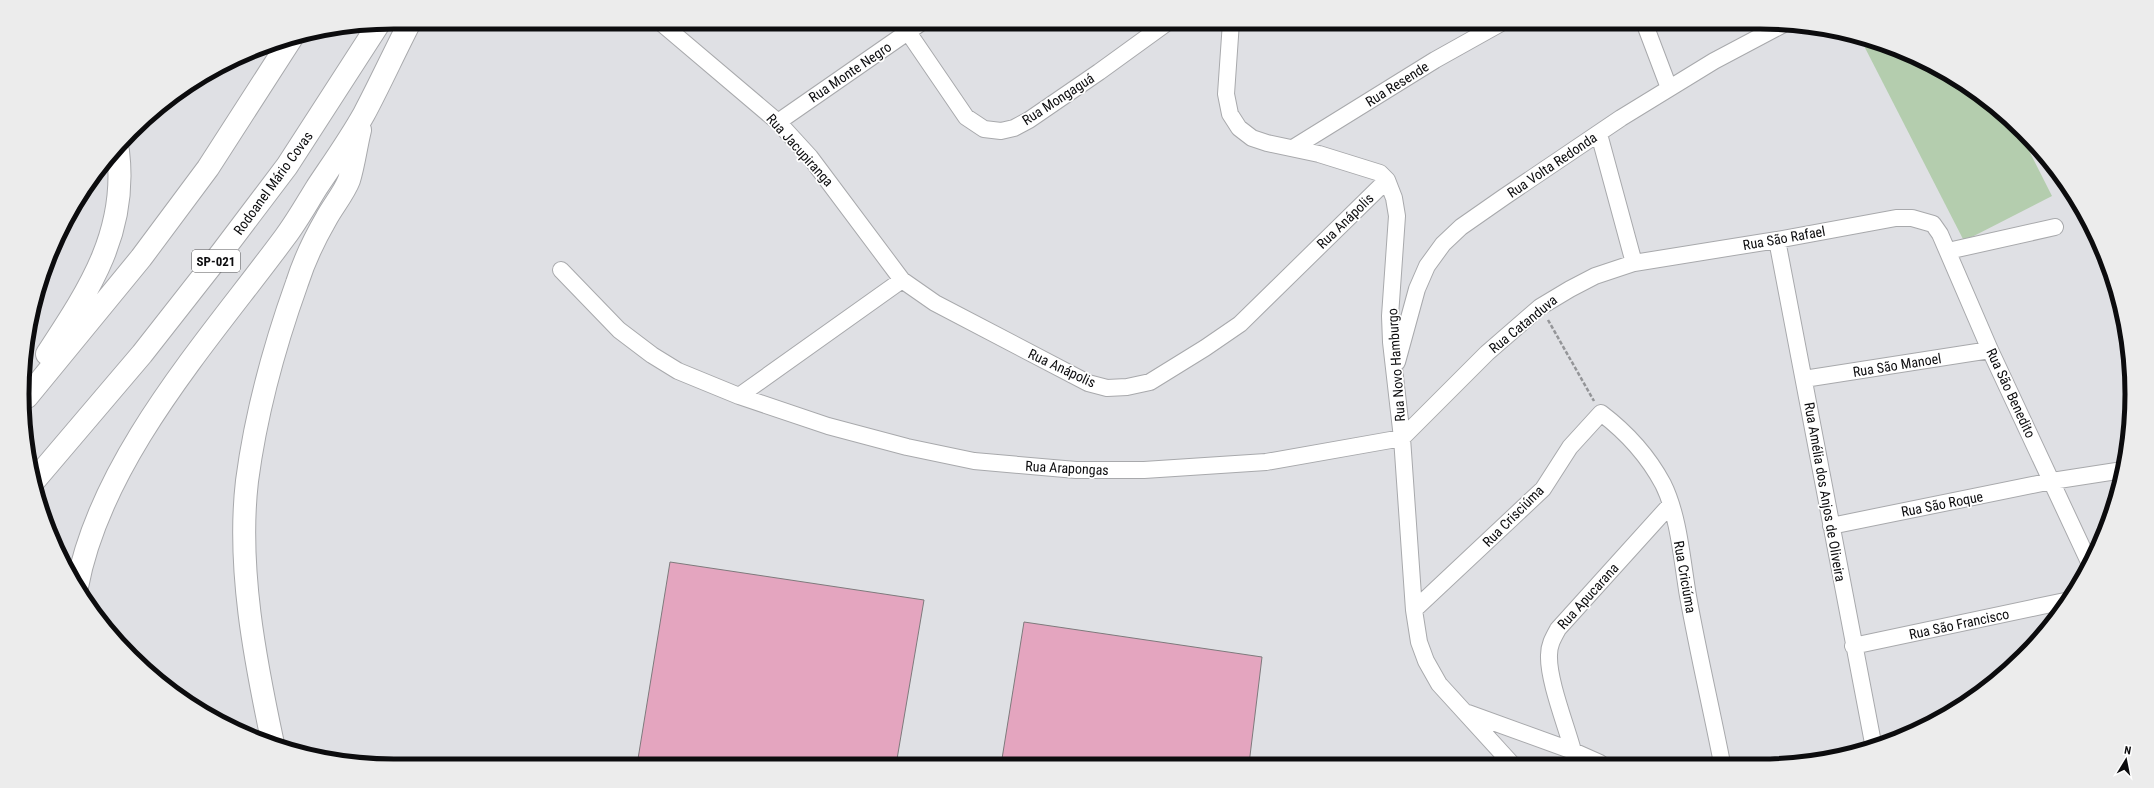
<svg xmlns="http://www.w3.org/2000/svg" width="2154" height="788" font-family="'Roboto Condensed',sans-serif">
  <rect width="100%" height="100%" fill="#dfe0e4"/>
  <path fill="#b4cdae" d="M 1865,38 L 1925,60 L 1987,99 L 2017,127 L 2052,196 L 1964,241 L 1861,40 Z"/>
  <path fill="#e4a5bf" stroke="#7e7a7c" d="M 670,562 L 924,600 L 896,765 L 637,765 Z
    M 1024,622 L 1262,657 L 1249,764 L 1001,765 Z"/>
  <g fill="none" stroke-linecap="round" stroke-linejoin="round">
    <g stroke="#a8a9ac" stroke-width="18">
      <path id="minor" d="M 660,22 L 778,122 L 810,157 L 902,280
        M 1231,22 L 1226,94 L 1230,114 L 1239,128 L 1252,138 L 1267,143 L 1319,154 L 1380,173 L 1387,180 L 1394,198 L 1397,216 L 1390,316 L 1391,342 L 1402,438 L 1414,610 L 1419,642 L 1426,661 L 1439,684 L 1511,763
        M 1644,22 L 1669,88
        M 908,32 L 966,117 L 984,129 L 1001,131 L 1014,128 L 1029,120 L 1099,72 L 1168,22
        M 778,122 L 922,22
        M 1599,134 L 1634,263
        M 1293,148 L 1435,60 L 1503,22
        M 1777,240 L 1873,743
        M 1948,251 L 2055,227
        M 561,270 L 619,330 L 652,355 L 678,371 L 739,396 L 828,426 L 907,447 L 974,461 L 1076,470 L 1144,470 L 1266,462 L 1402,438 L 1487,353 L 1540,307 L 1570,289 L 1595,276 L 1634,263 L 1777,240 L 1896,218 L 1912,218 L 1933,224 L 1940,234 L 1990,350 L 2089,562
        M 1397,362 L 1417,289 L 1427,266 L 1443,244 L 1461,227 L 1504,197 L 1621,118 L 1714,61 L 1782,25
        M 1804,379 L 1990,350
        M 739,396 L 902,280 L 935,303 L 1088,383 L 1107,388 L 1127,387 L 1150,382 L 1205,348 L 1240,324 L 1387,180
        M 1831,526 L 2052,481 L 2123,470
        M 1414,610 L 1543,489 L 1570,447 L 1601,413 C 1626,432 1648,456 1663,484 C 1679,516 1682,561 1688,596 C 1698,652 1711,707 1722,763
        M 1853,646 L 2065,601
        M 1468,713 L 1573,751 L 1600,763
        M 1573,751 C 1566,725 1548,680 1549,655 C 1549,645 1553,638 1558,629 L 1671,504"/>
    </g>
    <g stroke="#a8a9ac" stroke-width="24">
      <path id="highway" d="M 47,354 C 89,290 128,232 118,151
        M 27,397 L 141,258 L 208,168 L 291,39
        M 34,481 L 142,354 L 222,252 L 287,166 L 378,25
        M 77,587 C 101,458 209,340 285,237 C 297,221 307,203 317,187 C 333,163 350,139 364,114 C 380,84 394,53 410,22
        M 273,744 C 255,660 237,567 247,481 C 256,413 274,347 297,283 C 304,261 315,238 326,219 C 333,206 344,193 349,180 C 354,164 356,146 360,130"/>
    </g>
    <path stroke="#949598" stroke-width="2.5" stroke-dasharray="4 2" stroke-linecap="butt" d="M 1548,320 L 1594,401"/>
    <use href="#minor" stroke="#fff" stroke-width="16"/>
    <use href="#highway" stroke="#fff" stroke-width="22"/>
  </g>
  <g text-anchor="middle" stroke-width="3.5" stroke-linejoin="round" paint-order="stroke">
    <rect fill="#fff" stroke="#555556" stroke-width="1" x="192" y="250" width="48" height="22" rx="3"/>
    <g font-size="13" font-weight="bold" fill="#0c0c0e">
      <text x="216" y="266">SP-021</text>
    </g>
    <g font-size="14" fill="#0c0c0e" stroke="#fff">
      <text transform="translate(850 72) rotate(-34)" y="5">Rua Monte Negro</text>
      <text transform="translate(1397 84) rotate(-32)" y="5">Rua Resende</text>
      <text transform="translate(1058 99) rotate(-33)" y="5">Rua Mongaguá</text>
      <text transform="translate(800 150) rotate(48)" y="5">Rua Jacupiranga</text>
      <text transform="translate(1552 165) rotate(-34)" y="5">Rua Volta Redonda</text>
      <text transform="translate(273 183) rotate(-54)" y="5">Rodoanel Mário Covas</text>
      <text transform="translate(1345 221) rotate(-44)" y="5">Rua Anápolis</text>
      <text transform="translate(1784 238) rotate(-10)" y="5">Rua São Rafael</text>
      <text transform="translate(1523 324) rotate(-39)" y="5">Rua Catanduva</text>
      <text transform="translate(1396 365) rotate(-94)" y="5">Rua Novo Hamburgo</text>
      <text transform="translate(1897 365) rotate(-9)" y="5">Rua São Manoel</text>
      <text transform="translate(1062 368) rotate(25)" y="5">Rua Anápolis</text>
      <text transform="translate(2011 393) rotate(65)" y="5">Rua São Benedito</text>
      <text transform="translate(1067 468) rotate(3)" y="5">Rua Arapongas</text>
      <text transform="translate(1825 492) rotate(80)" y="5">Rua Amélia dos Anjos de Oliveira</text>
      <text transform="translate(1942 504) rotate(-11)" y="5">Rua São Roque</text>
      <text transform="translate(1513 516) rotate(-45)" y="5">Rua Crisciúma</text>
      <text transform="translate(1685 577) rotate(80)" y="5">Rua Criciúma</text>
      <text transform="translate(1588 596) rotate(-48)" y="5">Rua Apucarana</text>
      <text transform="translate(1959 624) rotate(-12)" y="5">Rua São Francisco</text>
    </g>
  </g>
  <path d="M0 0H2154V788H0ZM394 29H1760A365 365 0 0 1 2125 394V394A365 365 0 0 1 1760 759H394A365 365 0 0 1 29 394V394A365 365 0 0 1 394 29Z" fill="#ececec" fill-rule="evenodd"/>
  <path fill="none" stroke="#0c0c0e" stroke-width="5" d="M394 29H1760A365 365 0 0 1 2125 394V394A365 365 0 0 1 1760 759H394A365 365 0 0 1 29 394V394A365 365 0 0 1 394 29Z"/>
  <g transform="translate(2126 760) rotate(10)" stroke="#ffffff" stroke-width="3" paint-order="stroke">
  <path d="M0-3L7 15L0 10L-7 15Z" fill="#0c0c0e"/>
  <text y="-6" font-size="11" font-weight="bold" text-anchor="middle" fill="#0c0c0e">N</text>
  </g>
</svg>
